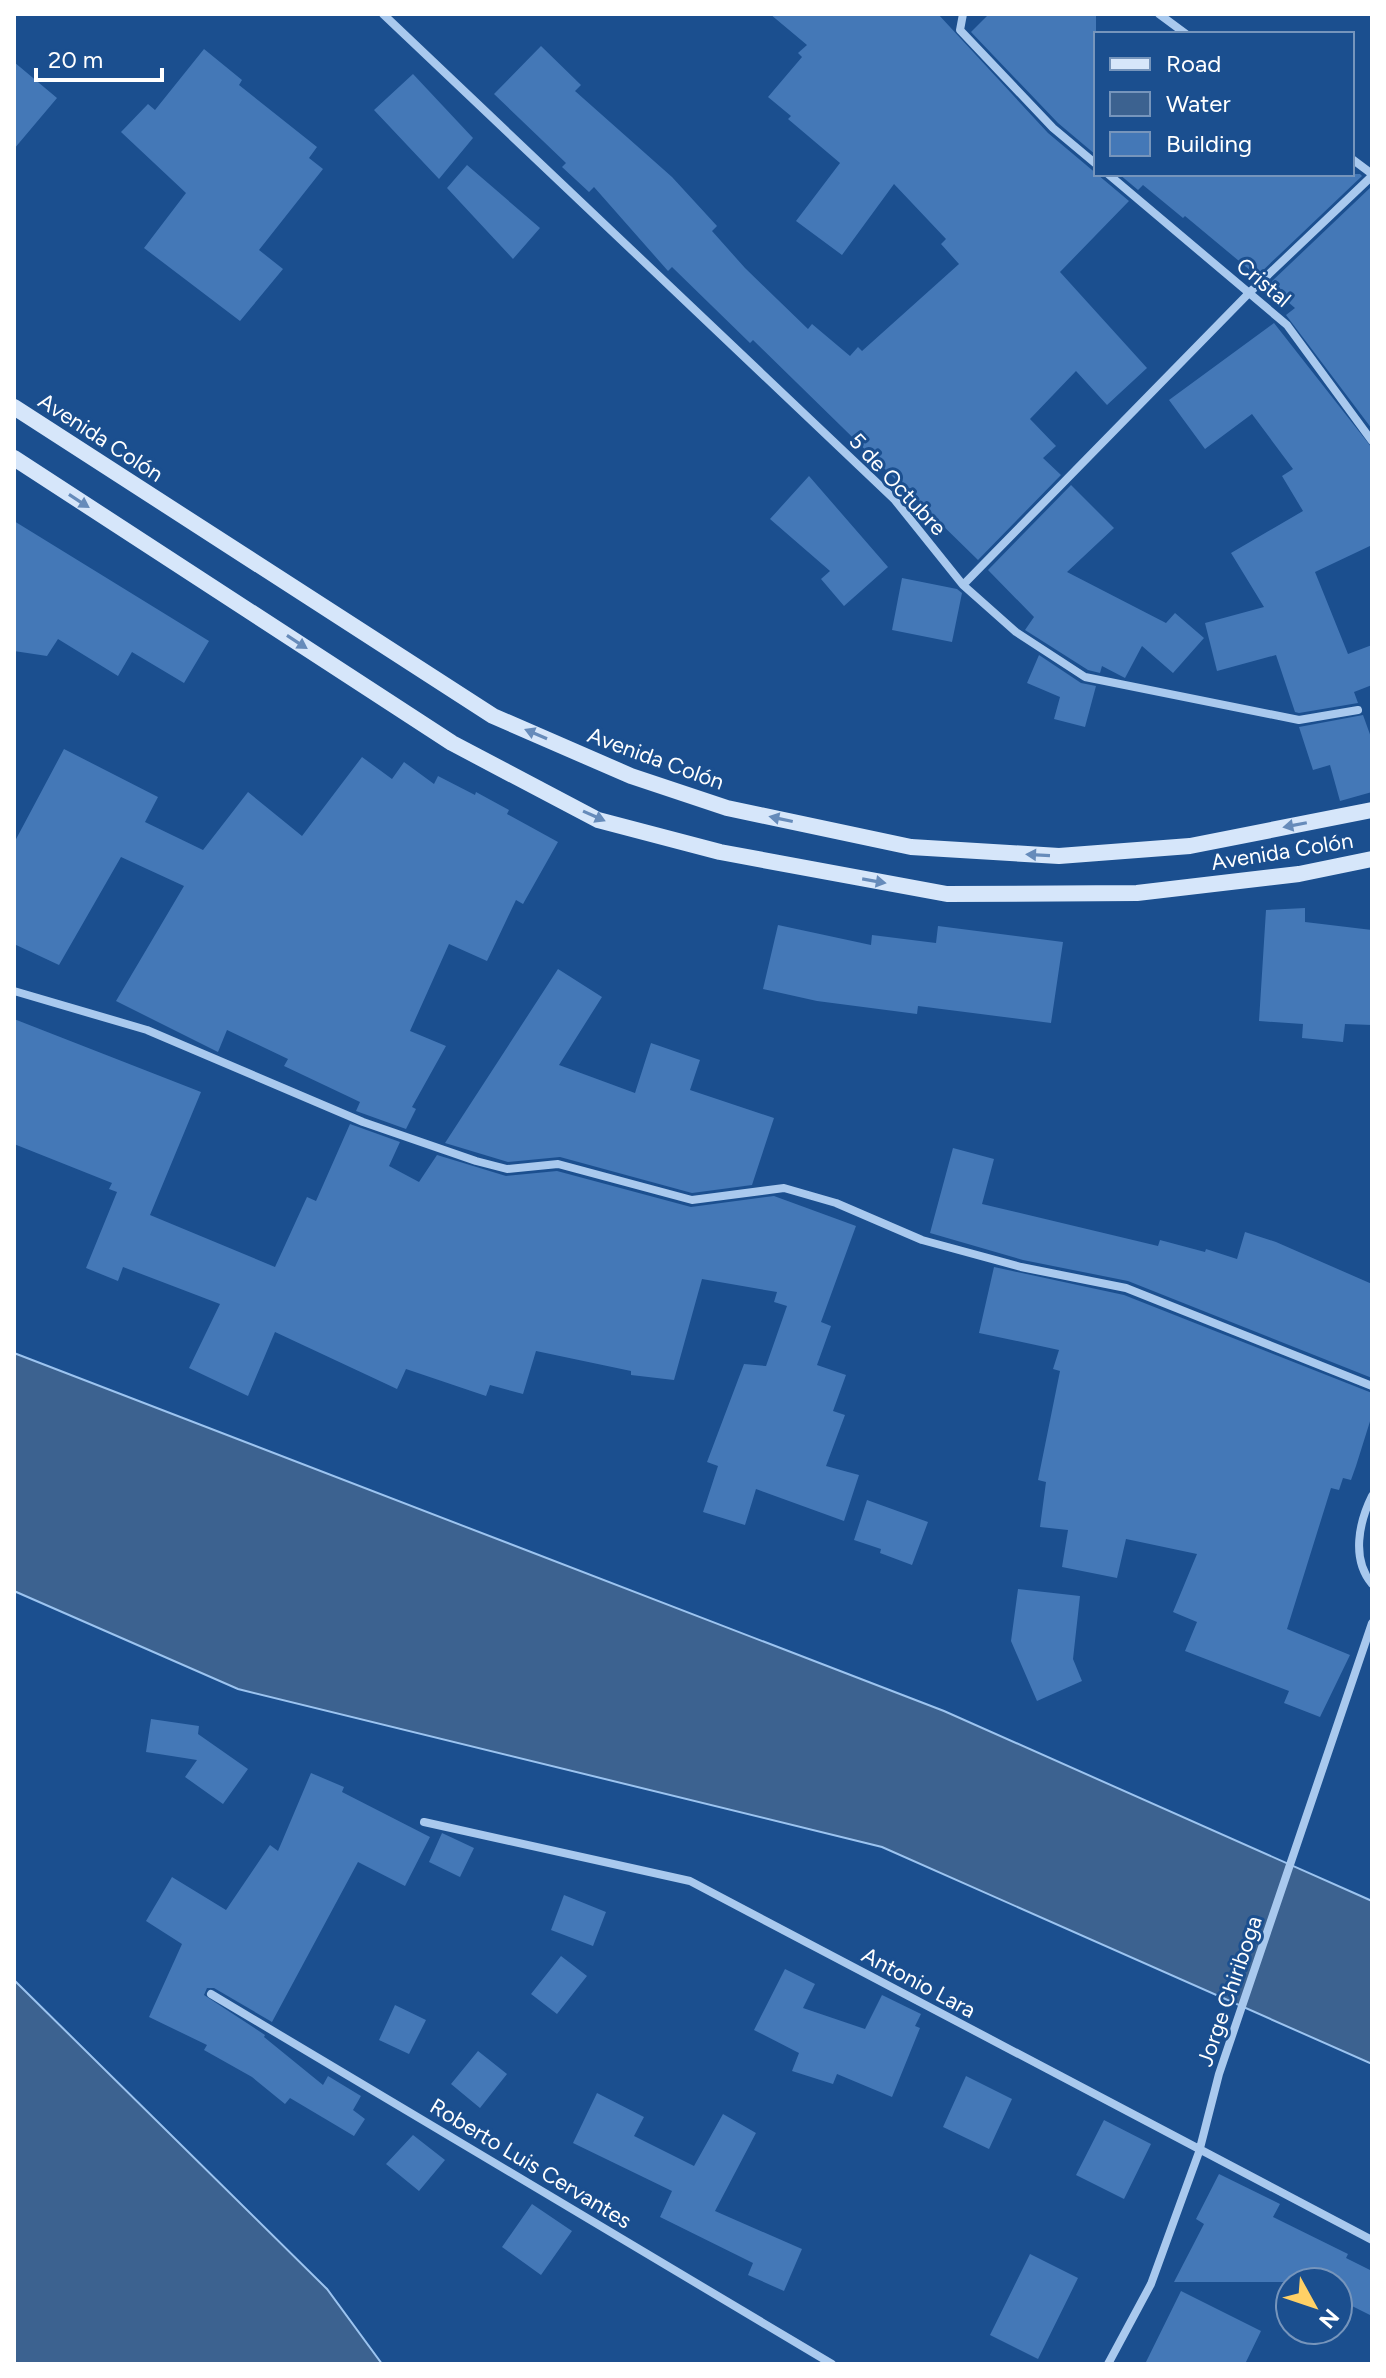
<svg xmlns="http://www.w3.org/2000/svg" width="1386" height="2378" font-family="Figtree,sans-serif">
  <rect width="100%" height="100%" fill="#1b4f8f"/>
  <path fill="#3c6290" stroke="#9cc4f0" stroke-width="2" d="M 14,1353 L 944,1711 L 1372,1901 L 1372,2064 L 882,1847 L 238,1689 L 14,1591 Z
    M 14,1980 L 327,2289 L 382,2364 L 14,2364 Z"/>
  <path fill="#4478b7" d="M 770,14 L 938,14 L 1048,133 L 1129,201 L 1060,272 L 1147,368 L 1107,405 L 1076,371 L 1030,419 L 1056,446 L 1043,458 L 1061,475 L 978,560 L 753,340 L 750,343 L 672,267 L 668,271 L 594,187 L 589,192 L 562,167 L 566,163 L 494,94 L 541,46 L 581,85 L 575,91 L 672,177 L 717,226 L 712,231 L 745,268 L 808,329 L 812,324 L 850,356 L 858,347 L 862,351 L 959,264 L 941,244 L 946,239 L 894,184 L 842,255 L 796,221 L 840,163 L 788,119 L 791,116 L 768,97 L 802,57 L 798,53 L 807,45 Z
    M 989,14 L 1096,14 L 1096,155 L 1058,123 L 971,32 Z
    M 204,49 L 242,80 L 239,85 L 317,147 L 309,158 L 323,169 L 259,250 L 283,269 L 240,321 L 144,248 L 186,193 L 121,132 L 148,104 L 155,110 Z
    M 14,62 L 57,98 L 14,149 Z
    M 413,74 L 473,138 L 439,179 L 374,110 Z
    M 467,165 L 540,228 L 513,259 L 447,188 Z
    M 1119,174 L 1360,174 L 1362,176 L 1257,276 L 1185,216 L 1183,218 L 1143,185 L 1138,190 Z
    M 1372,186 L 1372,429 L 1286,315 L 1295,308 L 1268,285 Z
    M 1274,323 L 1372,448 L 1372,545 L 1315,572 L 1348,654 L 1372,645 L 1372,685 L 1354,692 L 1358,703 L 1299,713 L 1295,712 L 1276,655 L 1217,671 L 1205,623 L 1264,607 L 1231,553 L 1303,511 L 1282,476 L 1293,469 L 1252,414 L 1205,449 L 1169,400 Z
    M 809,476 L 888,567 L 844,606 L 821,579 L 830,571 L 770,519 Z
    M 1071,485 L 1114,528 L 1067,572 L 1166,623 L 1175,613 L 1204,638 L 1173,673 L 1142,646 L 1125,678 L 1102,666 L 1100,673 L 1088,670 L 1025,630 L 1034,617 L 988,570 Z
    M 14,521 L 209,641 L 184,683 L 132,652 L 118,676 L 58,639 L 47,656 L 14,651 Z
    M 902,578 L 957,589 L 962,593 L 952,642 L 892,630 Z
    M 1039,655 L 1081,683 L 1096,686 L 1085,727 L 1054,719 L 1060,697 L 1027,683 Z
    M 1363,715 L 1372,740 L 1372,792 L 1340,801 L 1330,765 L 1313,770 L 1299,727 Z
    M 64,749 L 158,797 L 145,822 L 203,850 L 248,792 L 302,836 L 362,757 L 392,779 L 404,762 L 434,784 L 438,776 L 475,795 L 476,792 L 509,810 L 507,814 L 558,842 L 523,904 L 516,900 L 487,961 L 449,944 L 410,1031 L 446,1046 L 412,1107 L 416,1109 L 406,1129 L 356,1111 L 360,1102 L 284,1066 L 288,1059 L 227,1030 L 218,1052 L 116,1001 L 184,886 L 121,857 L 59,965 L 14,944 L 14,843 Z
    M 1305,908 L 1305,922 L 1372,930 L 1372,1025 L 1345,1024 L 1343,1042 L 1302,1038 L 1303,1024 L 1259,1021 L 1266,910 Z
    M 778,925 L 871,945 L 872,935 L 936,943 L 938,926 L 1063,942 L 1051,1023 L 918,1006 L 917,1014 L 817,1001 L 763,989 Z
    M 558,969 L 602,997 L 559,1065 L 635,1093 L 651,1043 L 700,1060 L 690,1090 L 774,1118 L 752,1185 L 692,1193 L 560,1157 L 508,1162 L 445,1143 Z
    M 14,1019 L 201,1092 L 150,1215 L 275,1267 L 307,1197 L 316,1201 L 350,1124 L 400,1142 L 389,1166 L 419,1182 L 437,1155 L 506,1176 L 557,1171 L 691,1207 L 774,1196 L 856,1226 L 821,1322 L 831,1326 L 817,1365 L 846,1375 L 833,1411 L 845,1415 L 826,1466 L 859,1475 L 844,1521 L 756,1489 L 745,1525 L 703,1512 L 718,1466 L 707,1462 L 744,1364 L 766,1366 L 787,1306 L 774,1302 L 777,1292 L 702,1279 L 674,1380 L 631,1375 L 631,1371 L 536,1351 L 523,1394 L 490,1385 L 486,1396 L 406,1369 L 397,1389 L 275,1332 L 248,1396 L 189,1368 L 220,1304 L 123,1267 L 118,1281 L 86,1268 L 117,1192 L 109,1189 L 112,1183 L 14,1144 Z
    M 953,1148 L 994,1159 L 982,1204 L 1158,1246 L 1160,1240 L 1205,1252 L 1206,1249 L 1237,1259 L 1245,1232 L 1276,1242 L 1372,1284 L 1372,1378 L 1128,1281 L 1023,1260 L 930,1233 Z
    M 994,1267 L 1124,1295 L 1372,1393 L 1372,1415 L 1356,1466 L 1351,1480 L 1343,1478 L 1339,1490 L 1331,1488 L 1287,1629 L 1350,1655 L 1320,1717 L 1284,1703 L 1289,1691 L 1185,1651 L 1197,1622 L 1173,1612 L 1197,1554 L 1126,1539 L 1117,1578 L 1062,1567 L 1068,1530 L 1040,1527 L 1046,1482 L 1038,1480 L 1060,1371 L 1053,1369 L 1059,1350 L 979,1333 Z
    M 867,1500 L 928,1522 L 912,1565 L 880,1553 L 881,1549 L 854,1540 Z
    M 1018,1589 L 1080,1596 L 1073,1659 L 1082,1681 L 1037,1701 L 1011,1641 Z
    M 151,1719 L 199,1726 L 198,1734 L 248,1769 L 223,1804 L 185,1777 L 197,1760 L 146,1752 Z
    M 311,1773 L 344,1787 L 342,1792 L 430,1837 L 405,1886 L 358,1862 L 272,2022 L 214,1988 L 207,1988 L 204,1995 L 265,2035 L 264,2037 L 323,2085 L 328,2076 L 361,2096 L 353,2110 L 365,2119 L 354,2136 L 290,2098 L 285,2104 L 252,2077 L 204,2050 L 207,2045 L 149,2017 L 182,1944 L 146,1921 L 172,1877 L 226,1910 L 270,1845 L 278,1851 Z
    M 442,1833 L 474,1848 L 460,1877 L 429,1862 Z
    M 564,1895 L 606,1912 L 593,1946 L 551,1930 Z
    M 561,1956 L 587,1976 L 557,2014 L 531,1994 Z
    M 785,1969 L 815,1984 L 803,2008 L 865,2029 L 882,1995 L 921,2014 L 915,2026 L 920,2028 L 892,2097 L 837,2074 L 833,2084 L 792,2071 L 799,2053 L 754,2030 Z
    M 395,2005 L 426,2020 L 409,2054 L 379,2040 Z
    M 478,2051 L 507,2074 L 480,2108 L 451,2084 Z
    M 966,2076 L 1012,2099 L 989,2149 L 943,2127 Z
    M 597,2093 L 644,2117 L 634,2136 L 694,2166 L 723,2114 L 756,2133 L 715,2211 L 802,2249 L 784,2291 L 748,2275 L 753,2263 L 660,2217 L 672,2191 L 573,2143 Z
    M 1104,2120 L 1151,2144 L 1124,2199 L 1076,2175 Z
    M 413,2135 L 445,2160 L 419,2191 L 386,2164 Z
    M 1219,2174 L 1280,2204 L 1273,2217 L 1348,2254 L 1346,2258 L 1372,2271 L 1372,2316 L 1338,2299 L 1338,2282 L 1174,2282 L 1204,2224 L 1196,2219 Z
    M 532,2204 L 572,2231 L 541,2275 L 502,2247 Z
    M 1030,2254 L 1078,2278 L 1038,2359 L 990,2335 Z
    M 1181,2291 L 1261,2331 L 1245,2364 L 1145,2364 Z"/>
  <g fill="none" stroke-linecap="round" stroke-linejoin="round">
    <path stroke="#a9c9ee" stroke-width="8" d="M 383,14 L 894,499 L 963,585 L 1249,293 L 1372,176
      M 963,14 L 960,30 L 1053,128 L 1096,164
      M 1159,14 L 1186,34
      M 1352,159 L 1372,174
      M 1108,174 L 1287,325 L 1372,441
      M 963,585 L 1016,632 L 1085,677 L 1299,720 L 1358,710
      M 14,991 L 147,1030 L 363,1122 L 476,1161 L 507,1169 L 558,1164 L 692,1200 L 784,1188 L 836,1203 L 922,1240 L 1021,1267 L 1126,1288 L 1372,1386
      M 1372,1496 C 1359,1522 1351,1559 1372,1584
      M 424,1822 L 690,1881 L 1372,2240
      M 211,1994 L 832,2364
      M 1108,2364 L 1151,2284 L 1199,2152 L 1219,2074 L 1372,1623"/>
    <path stroke="#d6e6fa" stroke-width="16" d="M 14,407 L 493,716 L 631,776 L 727,808 L 911,847 L 1059,856 L 1190,846 L 1372,810
      M 14,458 L 452,743 L 598,820 L 720,852 L 947,894 L 1137,893 L 1299,874 L 1372,859"/>
  </g>
  <defs><path id="oneway-solid" d="M-6-.8H1V-3.2L6.5 0L1 3.2V.8H-6Z" transform="scale(2)"/></defs>
  <g fill="#668bba">
    <use href="#oneway-solid" transform="translate(79 501) rotate(33)"/>
    <use href="#oneway-solid" transform="translate(297 642) rotate(33)"/>
    <use href="#oneway-solid" transform="translate(536 734) rotate(-157)"/>
    <use href="#oneway-solid" transform="translate(594 816) rotate(24)"/>
    <use href="#oneway-solid" transform="translate(781 819) rotate(-168)"/>
    <use href="#oneway-solid" transform="translate(1295 825) rotate(169)"/>
    <use href="#oneway-solid" transform="translate(1038 855) rotate(-177)"/>
    <use href="#oneway-solid" transform="translate(874 881) rotate(10)"/>
  </g>
  <g text-anchor="middle" stroke-width="6" stroke-linejoin="round" paint-order="stroke">
    <g font-size="22" fill="#fff" stroke="#1b4f8f">
      <text transform="translate(1264 282) rotate(40)" y="8">Cristal</text>
      <text transform="translate(101 437) rotate(33)" y="8">Avenida Colón</text>
      <text transform="translate(898 484) rotate(47)" y="8">5 de Octubre</text>
      <text transform="translate(656 758) rotate(20)" y="8">Avenida Colón</text>
      <text transform="translate(1282 851) rotate(-9)" y="8">Avenida Colón</text>
      <text transform="translate(919 1982) rotate(28)" y="8">Antonio Lara</text>
      <text transform="translate(1229 1991) rotate(-71)" y="8">Jorge Chiriboga</text>
      <text transform="translate(531 2163) rotate(31)" y="8">Roberto Luis Cervantes</text>
    </g>
  </g>
  <rect width="1386" height="2378" fill="none" stroke="#ffffff" stroke-width="32"/>
  <rect x="1094" y="32" width="260" height="144" fill="#1b4f8f" stroke="#7695bc" stroke-width="2"/>
  <rect x="1110" y="58" width="40" height="12" fill="#d6e6fa" stroke="#7695bc" stroke-width="2"/>
  <text x="1166" y="72" font-size="24" fill="#ffffff">Road</text>
  <rect x="1110" y="92" width="40" height="24" fill="#3c6290" stroke="#7695bc" stroke-width="2"/>
  <text x="1166" y="112" font-size="24" fill="#ffffff">Water</text>
  <rect x="1110" y="132" width="40" height="24" fill="#4478b7" stroke="#7695bc" stroke-width="2"/>
  <text x="1166" y="152" font-size="24" fill="#ffffff">Building</text>
  <g transform="translate(1314 2306) rotate(130)"><circle r="38" fill="#1b4f8f" stroke="#7695bc" stroke-width="2"/>
  <path d="M0-6L14 30L0 20L-14 30Z" fill="#ffd166"/>
  <text y="-12" font-size="22" font-weight="bold" text-anchor="middle" fill="#ffffff">N</text>
  </g>
  <path d="M36 68v12h126v-12" fill="none" stroke="#ffffff" stroke-width="4"/>
  <text x="48" y="68" font-size="24" fill="#ffffff" stroke="#1b4f8f" stroke-width="6" paint-order="stroke">20 m</text>
</svg>
